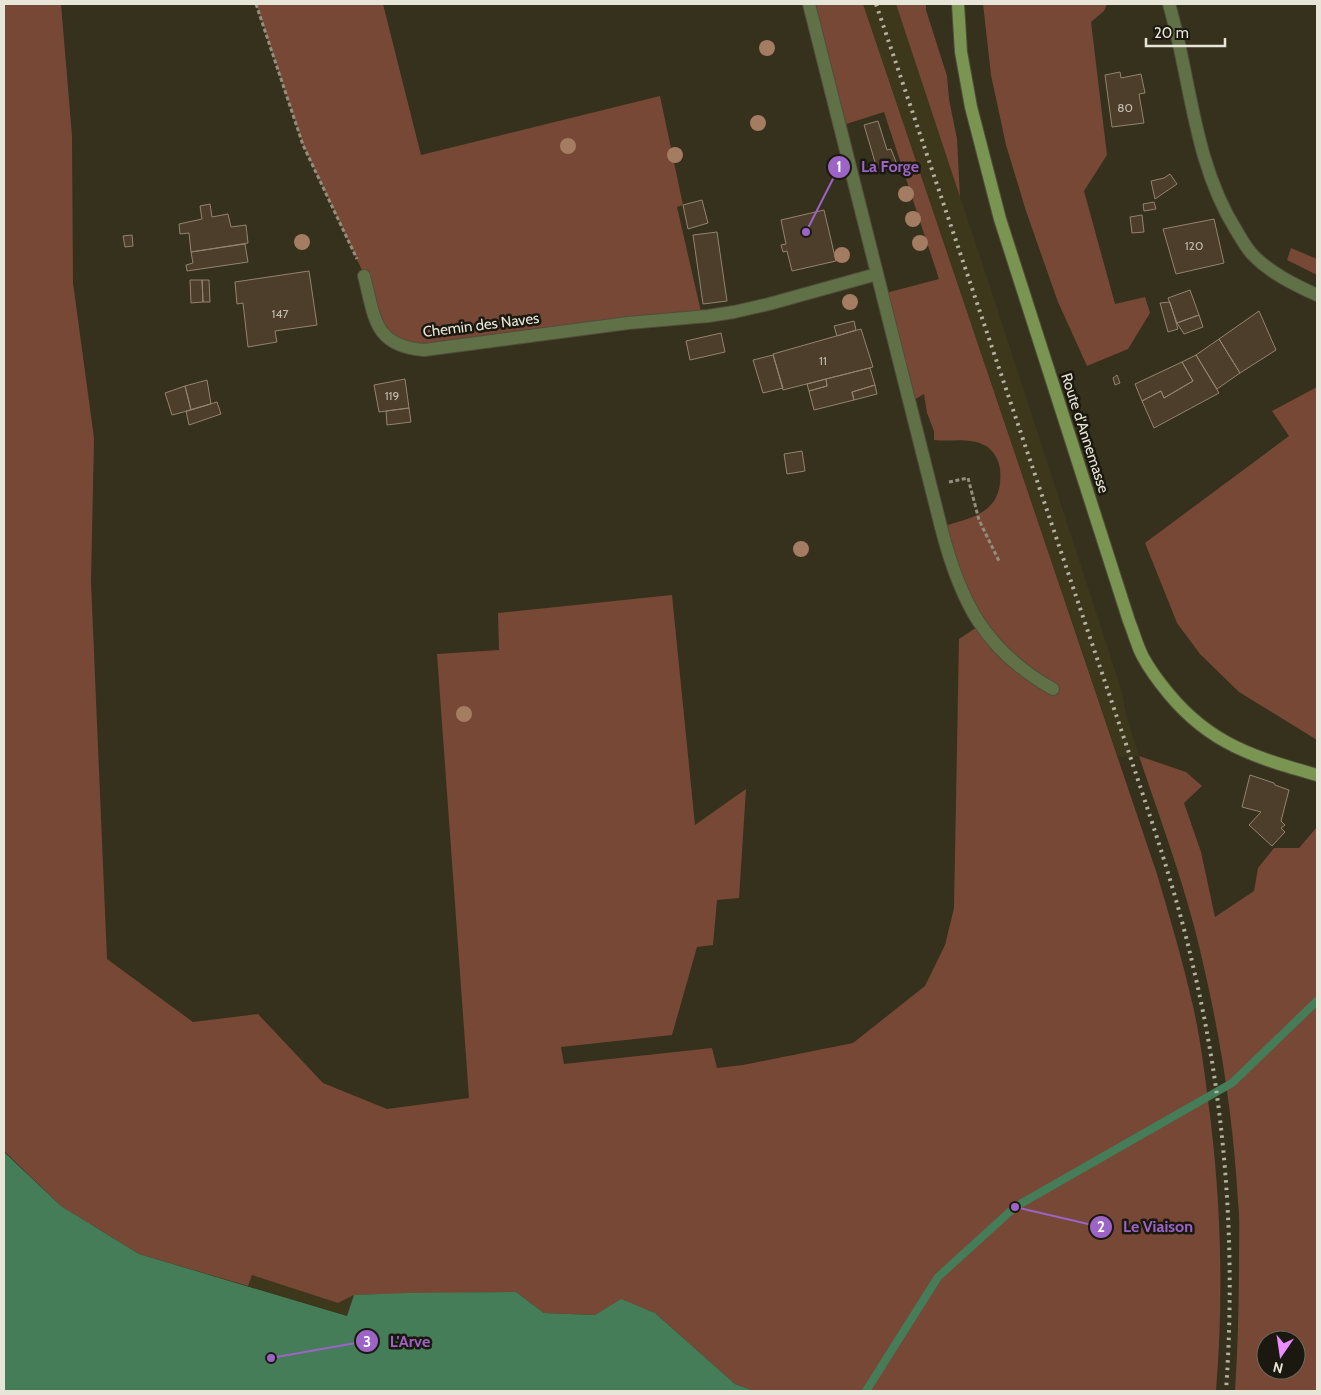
<svg xmlns="http://www.w3.org/2000/svg" width="1321" height="1395" font-family="Cabin,sans-serif">
  <rect width="100%" height="100%" fill="#35311c"/>
  <path fill="#3d381b" d="M 863,4 L 896,4 L 997,308 L 1122,692 L 1127,718 L 1139,756 L 1118,757 Z
    M 252,1275 L 338,1303 L 354,1295 L 347,1316 L 248,1286 Z"/>
  <path fill="#774835" fill-rule="evenodd" d="M 4,4 L 61,4 L 72,136 L 73,283 L 94,438 L 91,582 L 107,959 L 193,1022 L 258,1014 L 323,1083 L 387,1109 L 469,1098 L 437,654 L 499,650 L 498,613 L 672,595 L 695,825 L 746,789 L 739,898 L 717,900 L 713,945 L 697,947 L 672,1035 L 561,1047 L 564,1064 L 712,1048 L 717,1068 L 743,1065 L 853,1043 L 925,986 L 945,945 L 954,908 L 959,639 L 980,625 L 941,527 C 975,517 1004,512 1000,469 C 999,460 993,449 984,445 C 969,437 950,442 934,440 L 934,431 L 927,413 L 924,394 L 909,403 L 882,294 L 939,279 L 884,112 L 840,126 L 809,4 L 863,4 L 1157,874 C 1170,918 1183,962 1193,1006 C 1200,1037 1204,1068 1208,1100 C 1221,1196 1224,1294 1216,1391 L 754,1391 L 735,1384 L 655,1313 L 621,1300 L 595,1315 L 544,1313 L 516,1292 L 354,1295 L 338,1303 L 252,1275 L 248,1286 L 139,1254 L 61,1206 L 4,1151 Z
    M 256,4 L 383,4 L 421,155 L 660,96 L 683,205 L 677,207 L 702,316 L 428,350 L 390,341 L 361,268 L 303,145 Z
    M 896,4 L 926,4 L 926,10 L 947,76 L 949,99 L 957,139 L 960,197 Z
    M 983,4 L 1107,4 L 1104,11 L 1091,22 L 1107,155 L 1084,191 L 1115,304 L 1145,297 L 1150,313 L 1128,349 L 1087,366 L 1058,302 L 1026,211 L 1006,145 L 991,75 Z
    M 1291,248 L 1317,259 L 1317,275 L 1287,260 Z
    M 1317,387 L 1317,740 L 1239,692 L 1200,654 L 1177,623 L 1145,543 L 1289,436 L 1272,411 Z
    M 1139,756 L 1186,772 L 1202,786 L 1184,803 L 1201,852 L 1215,917 L 1254,891 L 1258,868 L 1274,848 L 1299,848 L 1317,827 L 1317,1391 L 1235,1391 C 1238,1346 1239,1301 1239,1255 C 1239,1237 1240,1220 1238,1202 C 1233,1109 1217,1016 1194,926 C 1179,869 1158,813 1139,756 ZM 1266,1340 L 1296,1340 L 1296,1370 L 1266,1370 Z"/>
  <path fill="#447d58" d="M 4,1152 L 61,1206 L 139,1254 L 347,1316 L 354,1295 L 407,1293 L 516,1292 L 544,1313 L 595,1315 L 621,1299 L 655,1313 L 735,1384 L 754,1391 L 4,1391 Z"/>
  <g fill="none" stroke-linecap="round" stroke-linejoin="round">
    <path stroke="#447d58" stroke-width="8" d="M 866,1391 L 938,1277 L 1015,1207 L 1232,1083 L 1317,1001"/>
  </g>
  <path fill="#4d3e2c" stroke="#94836f" d="M 1120,72 L 1121,78 L 1141,74 L 1145,93 L 1139,94 L 1144,123 L 1112,127 L 1105,75 Z
    M 878,121 L 887,150 L 891,149 L 898,167 L 878,172 L 864,125 Z
    M 1170,174 L 1177,184 L 1155,199 L 1151,181 L 1164,178 Z
    M 702,200 L 708,223 L 688,229 L 683,205 Z
    M 1154,202 L 1156,209 L 1144,211 L 1143,204 Z
    M 210,204 L 212,217 L 228,214 L 231,227 L 246,225 L 248,243 L 191,252 L 189,233 L 180,234 L 179,224 L 202,219 L 200,206 Z
    M 824,210 L 836,261 L 792,271 L 787,251 L 783,252 L 781,245 L 786,244 L 781,220 Z
    M 1142,215 L 1144,232 L 1132,233 L 1130,217 Z
    M 1214,219 L 1224,263 L 1176,274 L 1163,229 Z
    M 717,232 L 727,301 L 703,304 L 693,235 Z
    M 132,235 L 133,246 L 125,247 L 123,236 Z
    M 245,244 L 248,262 L 187,271 L 186,265 L 193,263 L 191,252 Z
    M 309,271 L 317,325 L 275,331 L 277,342 L 248,347 L 243,303 L 237,304 L 235,282 Z
    M 190,280 L 202,280 L 203,302 L 191,303 Z
    M 202,280 L 209,280 L 210,302 L 203,302 Z
    M 1190,290 L 1199,315 L 1177,323 L 1168,298 Z
    M 1170,302 L 1178,329 L 1168,332 L 1160,303 Z
    M 1259,311 L 1276,350 L 1240,373 L 1219,339 Z
    M 1199,315 L 1203,327 L 1184,334 L 1177,323 Z
    M 854,321 L 856,330 L 837,336 L 834,326 Z
    M 861,329 L 873,367 L 783,390 L 773,354 Z
    M 721,333 L 725,352 L 690,360 L 686,341 Z
    M 1219,339 L 1240,373 L 1217,389 L 1196,355 Z
    M 773,355 L 783,388 L 763,393 L 753,360 Z
    M 1196,355 L 1219,393 L 1154,428 L 1142,401 L 1161,391 L 1164,398 L 1193,381 L 1182,362 Z
    M 1182,362 L 1193,381 L 1164,398 L 1161,391 L 1142,401 L 1135,384 Z
    M 870,368 L 875,385 L 852,392 L 854,400 L 814,410 L 809,391 L 827,386 L 826,379 Z
    M 1117,375 L 1120,383 L 1115,385 L 1113,378 Z
    M 405,379 L 409,408 L 379,412 L 374,385 Z
    M 826,379 L 827,386 L 809,391 L 807,384 Z
    M 207,380 L 211,404 L 191,410 L 185,386 Z
    M 875,385 L 877,394 L 854,400 L 852,392 Z
    M 185,386 L 191,410 L 172,415 L 165,393 Z
    M 217,402 L 221,414 L 189,425 L 186,411 Z
    M 409,408 L 411,422 L 387,425 L 386,411 Z
    M 802,451 L 805,471 L 787,474 L 784,454 Z
    M 1250,775 L 1274,783 L 1275,785 L 1289,790 L 1281,821 L 1285,825 L 1281,828 L 1285,832 L 1272,846 L 1249,825 L 1261,812 L 1242,807 Z"/>
  <g fill="none" stroke-linecap="round" stroke-linejoin="round">
    <g stroke="#514e3a" stroke-width="14">
      <path id="service" d="M 941,527 C 960,601 984,650 1053,689"/>
    </g>
    <g stroke="#514e3a" stroke-width="14">
      <path id="minor" d="M 809,4 L 941,527
        M 1169,4 C 1191,79 1193,161 1236,230 C 1241,238 1246,248 1253,255 C 1270,273 1295,285 1317,295
        M 364,276 C 375,317 373,346 424,350 L 628,323 L 708,316 L 734,312 L 769,304 L 877,274"/>
    </g>
    <g stroke="#514e3a" stroke-width="14">
      <path id="secondary" d="M 958,4 L 961,52 L 971,107 L 1000,219 L 1129,621 C 1134,633 1137,646 1143,657 C 1150,670 1159,682 1169,694 C 1211,745 1257,758 1317,775"/>
    </g>
    <path stroke="#928f7e" stroke-width="3" stroke-dasharray="4 2.5" stroke-linecap="butt" d="M 256,4 L 303,145 L 357,259
      M 949,482 L 968,478 L 979,520 L 999,561"/>
    <use href="#service" stroke="#607147" stroke-width="12"/>
    <use href="#minor" stroke="#607147" stroke-width="12"/>
    <use href="#secondary" stroke="#7a9451" stroke-width="12"/>
    <path stroke="#b3b1a0" stroke-width="4" stroke-dasharray="2.5 5" stroke-linecap="butt" d="M 876,4 L 1130,756 C 1153,825 1177,895 1193,966 C 1226,1105 1236,1249 1226,1391"/>
  </g>
  <g fill="#a47c62">
    <circle cx="767" cy="48" r="8"/>
    <circle cx="758" cy="123" r="8"/>
    <circle cx="568" cy="146" r="8"/>
    <circle cx="675" cy="155" r="8"/>
    <circle cx="906" cy="194" r="8"/>
    <circle cx="913" cy="219" r="8"/>
    <circle cx="302" cy="242" r="8"/>
    <circle cx="920" cy="243" r="8"/>
    <circle cx="842" cy="255" r="8"/>
    <circle cx="850" cy="302" r="8"/>
    <circle cx="801" cy="549" r="8"/>
    <circle cx="464" cy="714" r="8"/>
  </g>
  <g text-anchor="middle" stroke-width="5" stroke-linejoin="round" paint-order="stroke">
    <g font-size="12" fill="#c0bbac">
      <text x="1125" y="112">80</text>
      <text x="1194" y="250">120</text>
      <text x="280" y="318">147</text>
      <text x="823" y="365">11</text>
      <text x="392" y="400">119</text>
    </g>
    <g font-size="15" fill="#e7e5d7" stroke="#1b190f">
      <text transform="translate(481 325) rotate(-7)" y="5">Chemin des Naves</text>
      <text transform="translate(1085 433) rotate(72)" y="5">Route d'Annemasse</text>
    </g>
  </g>
  <path fill="none" stroke="#9b64c6" stroke-width="2" d="M806 232L839 167M1015 1207L1101 1227M271 1358L367 1341"/>
  <g fill="#9b64c6" stroke="#1b190f" stroke-width="2">
    <circle cx="806" cy="232" r="5"/>
    <circle cx="1015" cy="1207" r="5"/>
    <circle cx="271" cy="1358" r="5"/>
    <circle cx="839" cy="167" r="12"/>
    <circle cx="1101" cy="1227" r="12"/>
    <circle cx="367" cy="1341" r="12"/>
  </g>
  <g font-size="15" text-anchor="middle" font-weight="bold" fill="#fff">
    <text x="839" y="172">1</text>
    <text x="1101" y="1232">2</text>
    <text x="367" y="1347">3</text>
  </g>
  <g font-size="16" text-anchor="middle" font-weight="bold" fill="#9b64c6" stroke="#1b190f" stroke-width="5" stroke-linejoin="round" paint-order="stroke">
    <text x="890" y="172">La Forge</text>
    <text x="1158" y="1232">Le Viaison</text>
    <text x="410" y="1347">L'Arve</text>
  </g>
  <rect width="1321" height="1395" fill="none" stroke="#e7e5d7" stroke-width="10"/>
  <g transform="translate(1281 1355) rotate(193)"><circle r="24" fill="#1b190f" stroke="#6d6b5f"/>
  <path d="M0-4L9 19L0 12L-9 19Z" fill="#ea8dfd"/>
  <text y="-8" font-size="14" font-weight="bold" text-anchor="middle" fill="#e7e5d7">N</text>
  </g>
  <path d="M1146 38v8h79v-8" fill="none" stroke="#e7e5d7" stroke-width="2.5"/>
  <text x="1154" y="38" font-size="15" fill="#e7e5d7" stroke="#1b190f" stroke-width="4" paint-order="stroke">20 m</text>
</svg>
